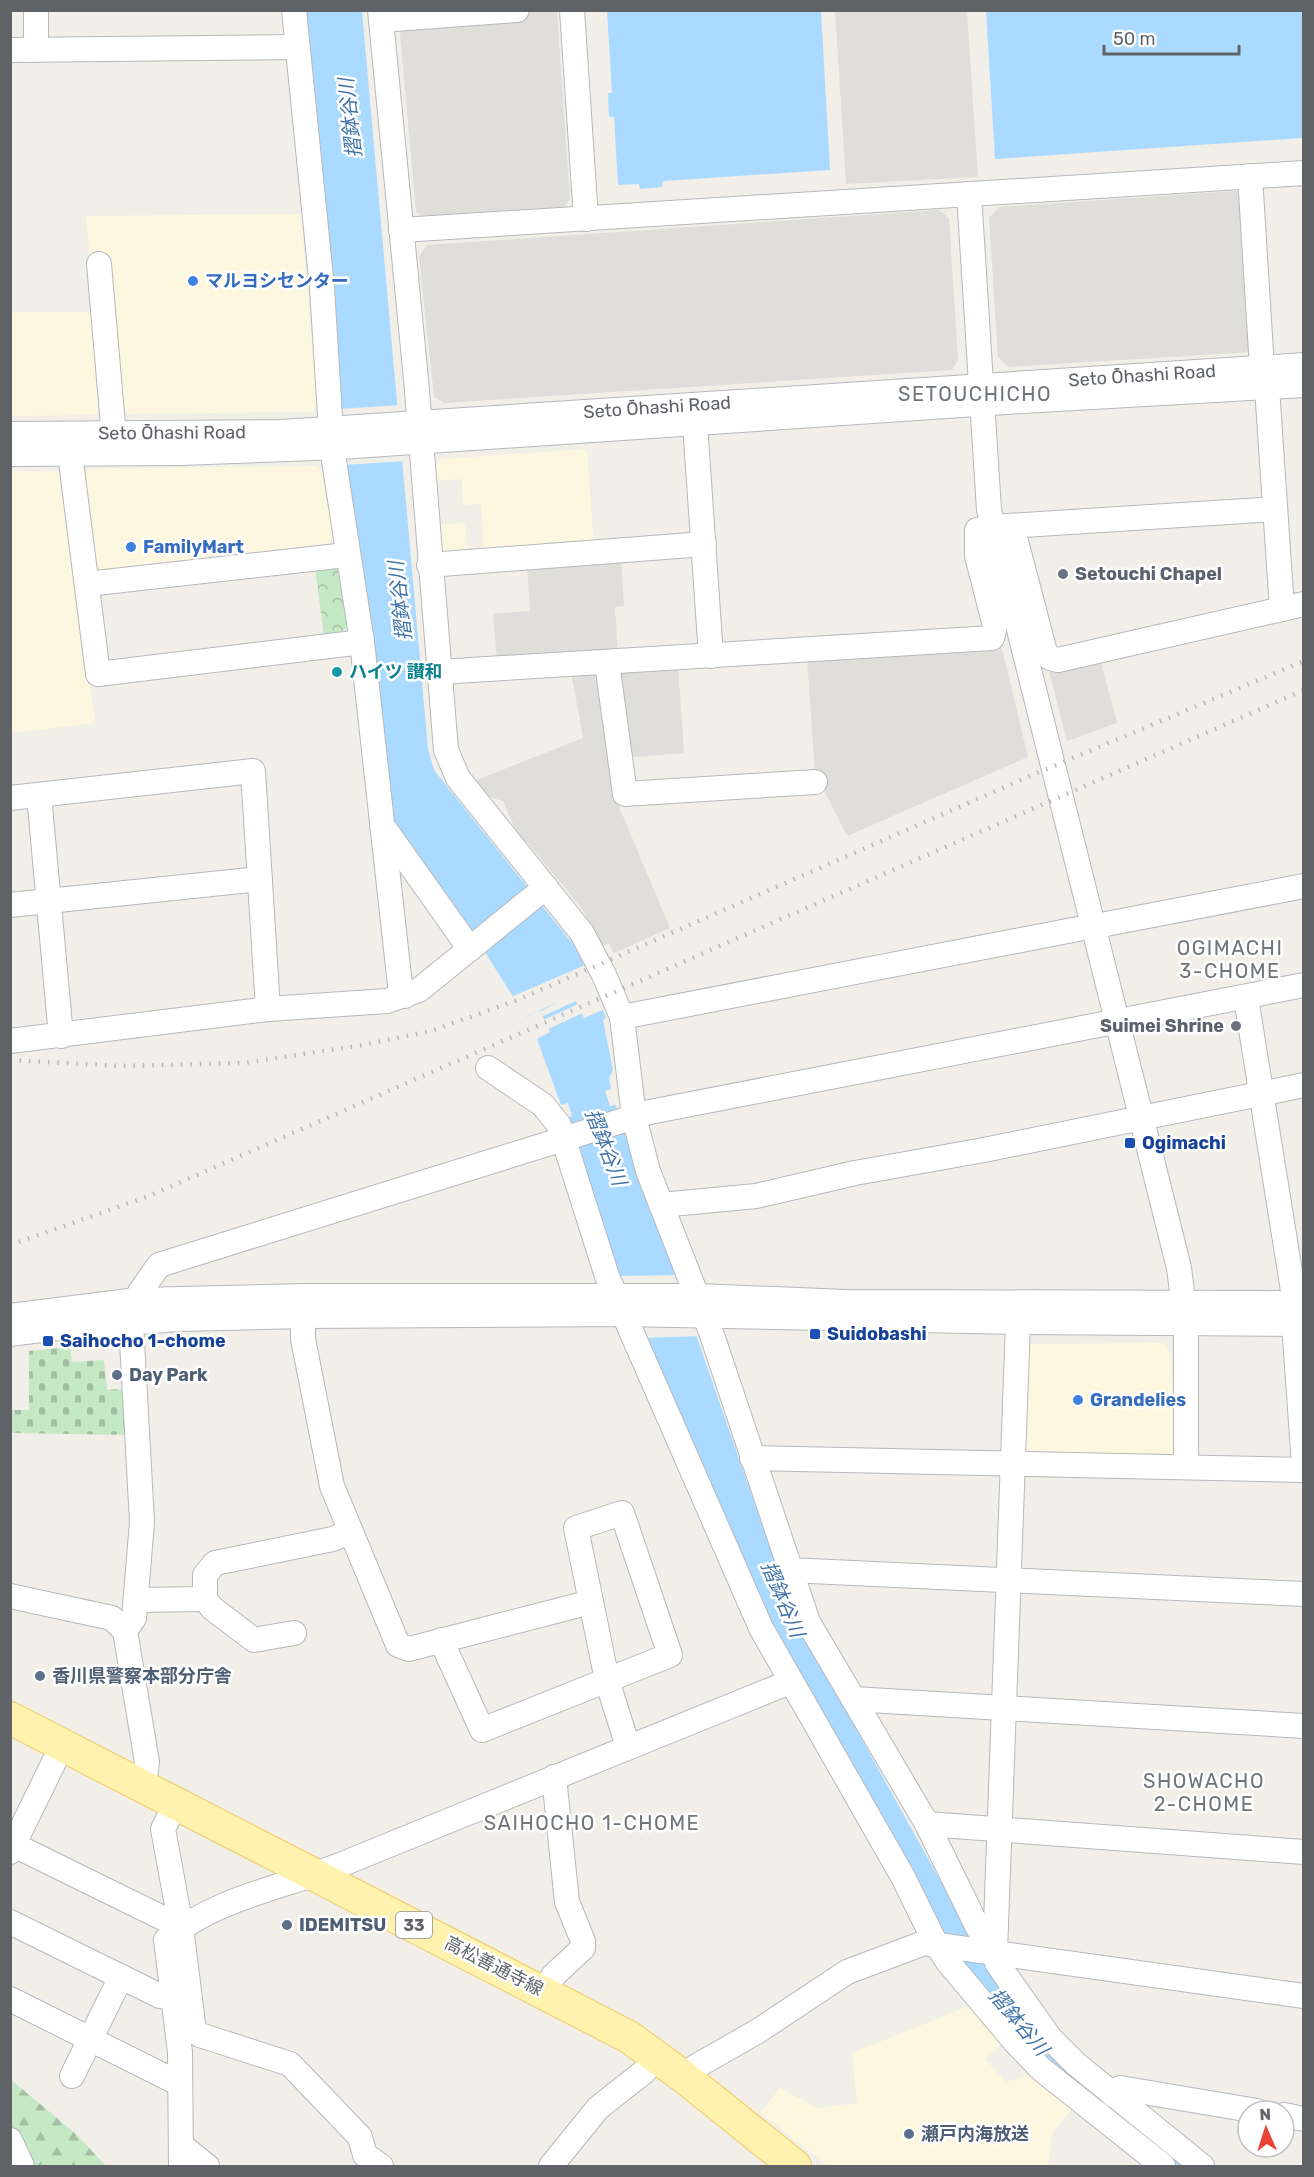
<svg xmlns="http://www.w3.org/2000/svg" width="1314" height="2177" font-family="Rubik,'Noto Sans JP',sans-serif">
  <defs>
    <pattern id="forest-firs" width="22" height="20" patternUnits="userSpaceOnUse" patternTransform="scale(1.5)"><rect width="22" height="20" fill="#c5e8c5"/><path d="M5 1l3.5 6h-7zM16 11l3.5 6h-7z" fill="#a3c0a4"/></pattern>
    <pattern id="cemetery-stones" width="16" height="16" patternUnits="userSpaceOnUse" patternTransform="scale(1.5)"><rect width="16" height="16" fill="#c5e8c5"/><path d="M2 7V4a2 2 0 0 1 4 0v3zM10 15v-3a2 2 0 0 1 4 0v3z" fill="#a3c0a4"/></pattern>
    <pattern id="park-crowns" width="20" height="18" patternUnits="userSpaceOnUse" patternTransform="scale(1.5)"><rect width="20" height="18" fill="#c5e8c5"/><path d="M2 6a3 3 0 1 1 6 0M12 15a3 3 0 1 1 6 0" fill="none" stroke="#a3c0a4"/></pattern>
  </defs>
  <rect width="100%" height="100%" fill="#f1efe8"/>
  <path fill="#fef7e0" d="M 301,214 L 317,404 L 312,412 L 119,414 L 90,260 L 86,216 Z
    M 10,312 L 94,312 L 102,415 L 11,416 Z
    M 587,449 L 594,546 L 484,554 L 481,504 L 463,505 L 462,479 L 432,481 L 432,469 L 441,459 Z
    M 316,466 L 324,473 L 333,538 L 324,549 L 105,576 L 92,567 L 81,479 L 89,469 Z
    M 10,471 L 57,471 L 66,476 L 95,723 L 11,733 Z
    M 465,523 L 467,555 L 446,556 L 437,549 L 435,525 Z
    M 1164,1343 L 1170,1353 L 1177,1452 L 1170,1458 L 1026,1455 L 1020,1448 L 1023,1344 Z
    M 974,2004 L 1005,2040 L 985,2059 L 1006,2082 L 1036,2072 L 1075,2105 L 1052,2133 L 1048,2166 L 828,2166 L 760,2113 L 780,2088 L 817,2108 L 857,2103 L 852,2053 Z"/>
  <path fill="#e0deda" d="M 398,11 L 557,11 L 570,199 L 564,207 L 422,216 L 416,212 Z
    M 835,11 L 967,11 L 978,177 L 846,184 Z
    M 1236,191 L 1243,198 L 1253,352 L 1009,367 L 998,357 L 989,218 L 999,207 Z
    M 939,210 L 949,218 L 958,360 L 952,370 L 444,403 L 434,397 L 419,257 L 427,245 Z
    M 621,558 L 624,606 L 615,607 L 618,654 L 497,662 L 493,614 L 530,611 L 527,564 Z
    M 996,645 L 1002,648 L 1028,757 L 847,836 L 815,773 L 807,658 Z
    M 1100,658 L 1117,723 L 1067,741 L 1049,671 Z
    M 678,665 L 684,753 L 625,758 L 619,669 Z
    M 595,671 L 604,679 L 617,802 L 670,928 L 614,953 L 609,943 L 600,947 L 583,910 L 527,842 L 523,844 L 520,840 L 503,801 L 486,796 L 474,781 L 583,738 L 571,672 Z"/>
  <path fill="url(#forest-firs)" d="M 10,2079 L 76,2134 L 106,2166 L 11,2166 Z"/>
  <path fill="url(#cemetery-stones)" d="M 70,1347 L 72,1362 L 104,1360 L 107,1390 L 130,1388 L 133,1435 L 11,1433 L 10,1410 L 29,1410 L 29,1351 Z"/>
  <path fill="url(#park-crowns)" d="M 329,564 L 341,572 L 348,626 L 339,635 L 324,637 L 315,566 Z"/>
  <path fill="#aadaff" d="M 301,11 L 362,11 L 428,749 L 434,770 L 576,948 L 593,986 L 573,995 L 584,1018 L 603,1010 L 606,1018 L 603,1020 L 613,1070 L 609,1078 L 611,1089 L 605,1091 L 610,1106 L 616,1105 L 643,1194 L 647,1194 L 784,1588 L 805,1637 L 986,1963 L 1195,2166 L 1171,2166 L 1065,2083 L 953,1959 L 796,1678 L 592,1216 L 565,1118 L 572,1116 L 568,1103 L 561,1105 L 537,1039 L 550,1032 L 540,1010 L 526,1017 L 483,949 L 389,822 L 347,472 Z
    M 607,11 L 821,11 L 830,170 L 663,181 L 662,187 L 640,189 L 639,184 L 618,185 L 614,117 L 609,117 L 608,93 L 612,93 Z
    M 986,11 L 1303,11 L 1303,138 L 995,159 Z"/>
  <path fill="#f1efe8" d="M 401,405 L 407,461 L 343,465 L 338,409 Z
    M 585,965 L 595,986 L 575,994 L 578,1000 L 541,1017 L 539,1012 L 560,1001 L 523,1018 L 511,997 Z
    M 580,1003 L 585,1012 L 546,1030 L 541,1021 Z
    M 678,1275 L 699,1336 L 643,1338 L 618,1276 Z"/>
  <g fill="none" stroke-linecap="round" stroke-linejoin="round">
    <g stroke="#b5b8bc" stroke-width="26">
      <g id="minor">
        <path d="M 294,10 L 322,288 L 332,448 L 362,642 L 400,985 L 405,996"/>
        <path d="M 380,10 L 416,379 L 446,750 L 458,778 L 582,933 L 604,975 L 622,1017 L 634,1117 L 648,1171 L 711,1332 L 808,1622 L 927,1824 L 978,1928 L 995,1952 L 997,1963 L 1050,2038 L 1076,2064 L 1202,2166"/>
        <path d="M 572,10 L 586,219"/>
        <path d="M 381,20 L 517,10"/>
        <path d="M 10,50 L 297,47"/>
        <path d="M 36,50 L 36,10"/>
        <path d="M 1250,176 L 1262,368"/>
        <path d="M 969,194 L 989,510 L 1179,1268 L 1186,1323 L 1186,1467"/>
        <path d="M 401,230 L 1304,173"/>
        <path d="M 99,264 L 115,448"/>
        <path d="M 1267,388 L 1282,609"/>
        <path d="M 695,424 L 711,656"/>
        <path id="s1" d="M 10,434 L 281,432 L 1304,365"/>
        <path d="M 10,454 L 180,453 L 340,447 L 1023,401 L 1304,385"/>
        <path d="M 70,454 L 98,674 L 362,642"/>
        <path d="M 1012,526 L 1045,652 L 1050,658 L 1058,660 L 1304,604"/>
        <path d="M 429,565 L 704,544"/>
        <path d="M 87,584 L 346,555"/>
        <path d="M 607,663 L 625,794 L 815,782"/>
        <path d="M 439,672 L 992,638 L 995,626 L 977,556 L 977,530 L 992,527 L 1275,509"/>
        <path d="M 39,795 L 61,1036"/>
        <path d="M 10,798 L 253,771 L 268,1009"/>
        <path d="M 382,825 L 470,949"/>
        <path d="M 10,905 L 260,879"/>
        <path d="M 1106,924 L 1304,886"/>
        <path d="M 1246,998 L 1295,1303"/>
        <path d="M 622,1017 L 1078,929"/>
        <path d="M 10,1041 L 268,1009 L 387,1001 L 419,990 L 546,887"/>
        <path d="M 488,1068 L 543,1105 L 559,1125 L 607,1276 L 761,1628 L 903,1877 L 935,1942 L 948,1962 L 1016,2043 L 1041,2069 L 1163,2166"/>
        <path d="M 661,1205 L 756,1196 L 855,1173 L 984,1150 L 1304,1085"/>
        <path d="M 303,1302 L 303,1339 L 332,1486 L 398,1645 L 409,1649 L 591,1602"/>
        <path d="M 10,1316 L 137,1300 L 303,1296 L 697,1296 L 846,1302 L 1304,1303"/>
        <path d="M 1294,1324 L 1304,1465"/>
        <path d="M 10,1334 L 48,1329 L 178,1319 L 303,1316 L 623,1314 L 1018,1322 L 1304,1324"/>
        <path d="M 752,1458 L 1304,1470"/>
        <path d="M 789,1570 L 1304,1594"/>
        <path d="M 10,1596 L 112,1618 L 125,1631"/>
        <path d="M 136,1600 L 205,1599"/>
        <path d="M 294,1633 L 254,1640 L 212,1608 L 205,1599 L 205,1575 L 215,1563 L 333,1539 L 350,1531"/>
        <path d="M 441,1640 L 482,1730 L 670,1655 L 622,1513 L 576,1528 L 607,1680 L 628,1747"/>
        <path d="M 853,1699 L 1304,1726"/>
        <path d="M 144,1786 L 147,1762 L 125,1631 L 134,1618 L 142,1522 L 131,1323 L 140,1292 L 159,1265 L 650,1112 L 1304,985"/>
        <path d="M 168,1819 L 163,1829 L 181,1927 L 194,2031 L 200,2035 L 290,2064 L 360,2137 L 365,2155 L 381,2166"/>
        <path d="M 927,1824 L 1304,1852"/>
        <path d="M 14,1845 L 181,1927"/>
        <path d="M 10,1852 L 54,1762"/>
        <path d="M 10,1922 L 160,1996 L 172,1998"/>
        <path d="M 995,1952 L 1018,1322"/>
        <path d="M 544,1992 L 553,1976 L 583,1948 L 583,1941 L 567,1902 L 554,1777"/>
        <path d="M 10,1999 L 180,2084"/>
        <path d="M 72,2076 L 121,1977"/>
        <path d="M 684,2077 L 695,2067 L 758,2031 L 847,1972 L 924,1943 L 1304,1996"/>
        <path d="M 1113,2095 L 1120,2088 L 1257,2111"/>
        <path d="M 1284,2115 L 1304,2119"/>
        <path d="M 10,2140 L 22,2166"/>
        <path d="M 182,2146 L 207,2166"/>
        <path d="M 181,2166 L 180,2052 L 166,1940 C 215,1898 282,1888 340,1865 C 490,1803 640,1743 790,1682"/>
        <path d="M 551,2166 L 598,2108 L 645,2071"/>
      </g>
    </g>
    <g stroke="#f2c960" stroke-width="34">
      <path id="major" d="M 10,1718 L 629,2037 L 684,2077 L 795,2166"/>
    </g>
    <use href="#minor" stroke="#fff" stroke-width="24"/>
    <use href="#major" stroke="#fff2af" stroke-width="32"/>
    <path stroke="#b6b7b8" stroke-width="4.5" stroke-dasharray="1.5 8" stroke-linecap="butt" d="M 10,1060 L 119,1066 L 244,1063 L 363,1045 L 431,1031 L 515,1001 L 589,969 L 1030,776 L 1304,661
      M 10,1245 L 149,1196 L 1304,690"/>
  </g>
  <g fill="#3f7fe0" stroke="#fff" stroke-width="2">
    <circle cx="193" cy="281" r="6"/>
    <circle cx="131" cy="547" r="6"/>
    <circle cx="1078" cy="1400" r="6"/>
  </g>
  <g fill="#6b7280" stroke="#fff" stroke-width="2">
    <circle cx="1063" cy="574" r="6"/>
    <circle cx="1236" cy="1026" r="6"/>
  </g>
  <circle fill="#0f9aa8" stroke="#fff" stroke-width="2" cx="337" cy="672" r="6"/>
  <g fill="#1a4fb4" stroke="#fff" stroke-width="2">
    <rect x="1124" y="1137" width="12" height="12" rx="3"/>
    <rect x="809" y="1328" width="12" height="12" rx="3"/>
    <rect x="42" y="1335" width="12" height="12" rx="3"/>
  </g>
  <g fill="#5c6f8a" stroke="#fff" stroke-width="2">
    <circle cx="117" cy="1375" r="6"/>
    <circle cx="40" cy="1676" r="6"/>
    <circle cx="287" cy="1925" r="6"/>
    <circle cx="909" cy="2134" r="6"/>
  </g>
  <g text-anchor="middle" stroke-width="5" stroke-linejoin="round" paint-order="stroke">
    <rect fill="#fff" stroke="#8f9295" stroke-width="1.5" x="396" y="1912" width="36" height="26" rx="4.5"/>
    <g font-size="16" font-weight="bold" fill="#5f6368">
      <text x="414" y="1931">33</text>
    </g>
    <g font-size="18" font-weight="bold" fill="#366cbe" stroke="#fff" text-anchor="start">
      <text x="205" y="287">マルヨシセンター</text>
      <text x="143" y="553">FamilyMart</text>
      <text x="1090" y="1406">Grandelies</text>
    </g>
    <g font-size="18" fill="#5f6368" stroke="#fff">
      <text dy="6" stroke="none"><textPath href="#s1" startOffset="1134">Seto Ōhashi Road</textPath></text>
      <text dy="6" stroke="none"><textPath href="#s1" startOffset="648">Seto Ōhashi Road</textPath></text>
      <text dy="6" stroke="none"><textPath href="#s1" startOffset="162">Seto Ōhashi Road</textPath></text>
      <text transform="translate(494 1966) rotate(27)" y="6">高松善通寺線</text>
    </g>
    <g font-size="18" font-weight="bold" fill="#5b616d" stroke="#fff" text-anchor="start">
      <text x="1075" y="580">Setouchi Chapel</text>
      <text x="1224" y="1032" text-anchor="end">Suimei Shrine</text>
    </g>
    <g font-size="18" font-weight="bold" fill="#0d838f" stroke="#fff" text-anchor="start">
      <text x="349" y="678">ハイツ 讃和</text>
    </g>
    <g font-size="18" font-weight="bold" fill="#164399" stroke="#fff" text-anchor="start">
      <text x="1142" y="1149">Ogimachi</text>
      <text x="827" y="1340">Suidobashi</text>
      <text x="60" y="1347">Saihocho 1-chome</text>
    </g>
    <g font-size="18" font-weight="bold" fill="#4e5e75" stroke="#fff" text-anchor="start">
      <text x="129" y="1381">Day Park</text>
      <text x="52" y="1682">香川県警察本部分庁舎</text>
      <text x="299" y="1931">IDEMITSU</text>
      <text x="921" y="2140">瀬戸内海放送</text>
    </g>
    <g font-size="20" font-style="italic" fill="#4174aa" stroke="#fff">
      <text transform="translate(350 118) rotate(-96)" y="7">摺鉢谷川</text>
      <text transform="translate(400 601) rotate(-96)" y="7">摺鉢谷川</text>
      <text transform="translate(606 1147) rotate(69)" y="7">摺鉢谷川</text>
      <text transform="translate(783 1599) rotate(67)" y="7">摺鉢谷川</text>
      <text transform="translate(1019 2022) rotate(50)" y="7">摺鉢谷川</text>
    </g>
    <g font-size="20" letter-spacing="1.5" fill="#70757a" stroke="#fff">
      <text x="975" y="401">SETOUCHICHO</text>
      <text x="1230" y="955">OGIMACHI<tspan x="1230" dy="23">3-CHOME</tspan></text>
      <text x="1204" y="1788">SHOWACHO<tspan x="1204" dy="23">2-CHOME</tspan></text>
      <text x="592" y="1830">SAIHOCHO 1-CHOME</text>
    </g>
  </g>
  <rect width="1314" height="2177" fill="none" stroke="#5f6368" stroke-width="24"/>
  <g transform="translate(1266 2129) rotate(357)"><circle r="28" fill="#ffffff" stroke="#bfc1c3" stroke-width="1.5"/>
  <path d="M0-4.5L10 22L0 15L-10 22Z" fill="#ea4335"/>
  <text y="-9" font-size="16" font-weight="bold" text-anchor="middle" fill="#5f6368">N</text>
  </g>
  <path d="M1104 45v9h135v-9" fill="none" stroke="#5f6368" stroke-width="3"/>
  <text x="1113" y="45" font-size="18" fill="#5f6368" stroke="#ffffff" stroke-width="4.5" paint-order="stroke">50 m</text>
</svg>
